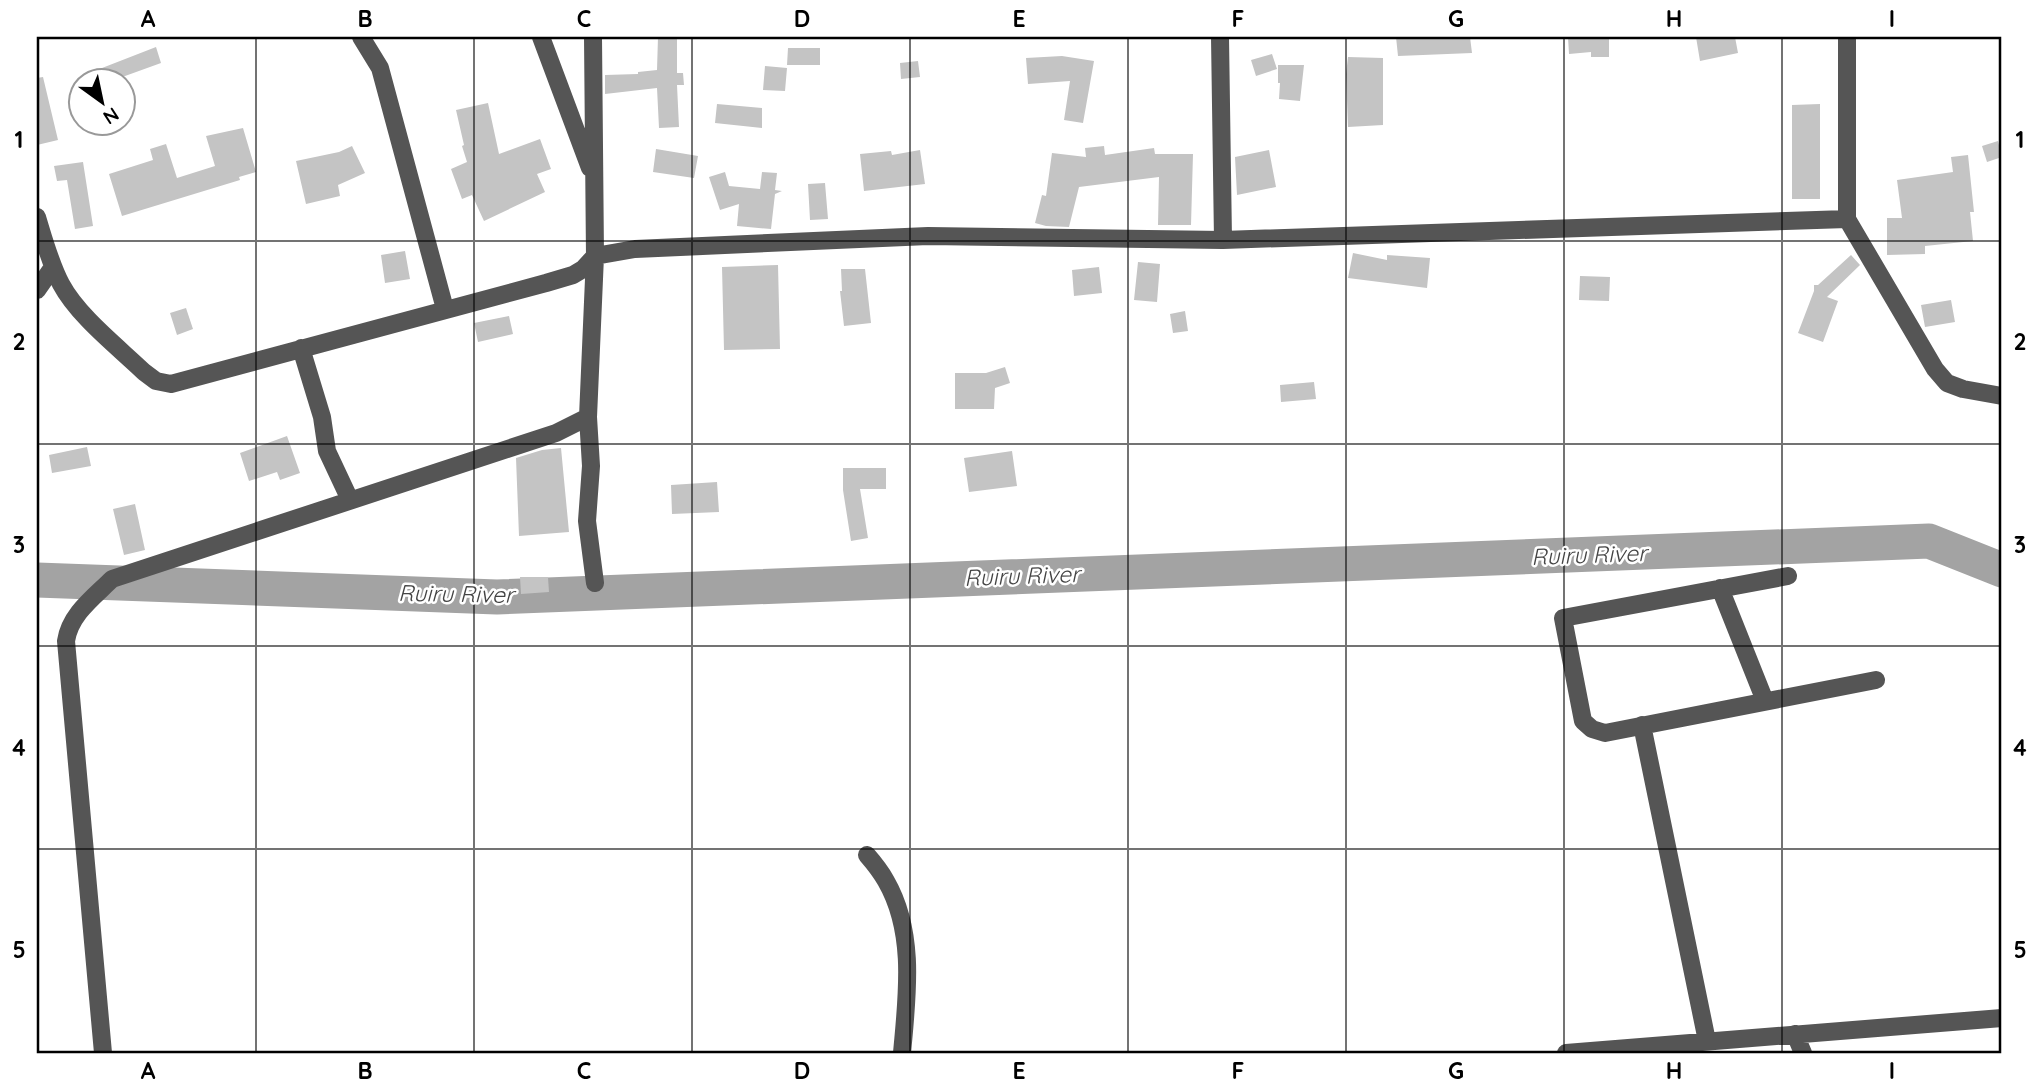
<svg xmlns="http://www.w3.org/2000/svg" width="2039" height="1090" font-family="Quicksand,sans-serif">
  <rect width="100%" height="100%" fill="#fff"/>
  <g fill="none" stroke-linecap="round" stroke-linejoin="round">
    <path stroke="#a3a3a3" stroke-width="35" d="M 37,580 L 497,597 L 1929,541 L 2002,570"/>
  </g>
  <path fill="#c4c4c4" d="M 658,37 L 677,37 L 677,73 L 683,73 L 684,85 L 677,85 L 679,127 L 659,128 L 657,88 L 605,94 L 605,75 L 638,74 L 638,72 L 657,70 Z
    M 1396,37 L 1470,37 L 1472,53 L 1398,56 Z
    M 1568,37 L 1609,37 L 1609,57 L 1591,57 L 1591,52 L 1569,54 Z
    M 1696,37 L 1735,37 L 1738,53 L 1700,61 Z
    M 156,47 L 161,63 L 114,80 L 107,80 L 102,68 Z
    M 788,48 L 820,48 L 820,65 L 787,65 Z
    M 1272,54 L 1277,69 L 1256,76 L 1251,60 Z
    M 1062,56 L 1094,61 L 1083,123 L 1064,120 L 1070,81 L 1028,84 L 1026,58 Z
    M 1348,57 L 1383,58 L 1383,125 L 1348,127 L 1346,74 Z
    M 918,61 L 920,77 L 901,79 L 900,63 Z
    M 1278,65 L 1304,65 L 1300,101 L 1279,99 L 1280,83 L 1278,83 Z
    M 765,66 L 787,68 L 785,91 L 763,90 Z
    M 43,77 L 58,140 L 37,145 L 37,78 Z
    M 488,103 L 499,154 L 540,139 L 551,169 L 537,174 L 545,192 L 484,221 L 472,195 L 462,199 L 451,169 L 467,162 L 462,146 L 464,145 L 456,110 Z
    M 717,104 L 762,108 L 762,128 L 715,123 Z
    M 1820,104 L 1820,199 L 1792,199 L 1792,105 Z
    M 243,128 L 256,172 L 239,177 L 240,180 L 122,216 L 109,174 L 153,160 L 150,149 L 166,144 L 177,178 L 215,166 L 206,136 Z
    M 1998,141 L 2002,157 L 1987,162 L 1982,146 Z
    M 352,146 L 365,173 L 338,185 L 340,196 L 306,204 L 296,161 L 339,152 Z
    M 1104,146 L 1105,155 L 1154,148 L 1155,154 L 1193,154 L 1191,225 L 1158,225 L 1159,177 L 1079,187 L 1069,227 L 1046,226 L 1035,223 L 1042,195 L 1046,196 L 1052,153 L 1086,157 L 1085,148 Z
    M 656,149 L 698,156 L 694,178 L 653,172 Z
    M 920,150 L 925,184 L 864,191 L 860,154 L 891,151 L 892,155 Z
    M 1269,150 L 1276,187 L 1237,195 L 1235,157 Z
    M 1968,155 L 1974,212 L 1970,212 L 1973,241 L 1925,246 L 1925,254 L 1887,255 L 1887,218 L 1902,218 L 1897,180 L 1953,172 L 1951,157 Z
    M 83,162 L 93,226 L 75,229 L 67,180 L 57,181 L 54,166 Z
    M 725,172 L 729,186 L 760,189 L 762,172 L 777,173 L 775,190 L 782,191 L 775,194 L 771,229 L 737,226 L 739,204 L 720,210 L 709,177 Z
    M 825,183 L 828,219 L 810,220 L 808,184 Z
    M 405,251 L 410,279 L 385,283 L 381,255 Z
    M 1353,253 L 1387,260 L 1387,255 L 1430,258 L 1427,288 L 1348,278 Z
    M 1851,255 L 1860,265 L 1827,297 L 1838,301 L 1823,342 L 1798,333 L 1814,291 L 1814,285 L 1818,285 Z
    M 1138,262 L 1160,264 L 1157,302 L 1134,300 Z
    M 778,265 L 780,349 L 724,350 L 722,267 Z
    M 1099,267 L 1102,293 L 1074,296 L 1072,270 Z
    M 841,269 L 865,269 L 871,323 L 844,326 L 840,291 L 842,291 Z
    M 1580,276 L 1610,277 L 1609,301 L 1579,300 Z
    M 1951,300 L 1955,322 L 1925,327 L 1921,305 Z
    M 186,308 L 193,329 L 177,335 L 170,313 Z
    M 1185,311 L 1188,331 L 1173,333 L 1170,314 Z
    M 509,316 L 513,334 L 478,342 L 474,323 Z
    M 1005,367 L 1010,383 L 995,388 L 994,409 L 955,409 L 955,373 L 986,373 Z
    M 1314,382 L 1316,399 L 1281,402 L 1280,385 Z
    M 287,436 L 300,473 L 280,480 L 277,472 L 249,481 L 240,453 Z
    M 87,447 L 91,466 L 52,473 L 49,455 Z
    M 561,448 L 569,532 L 519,536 L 516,458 L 542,450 Z
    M 1012,451 L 1017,486 L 969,492 L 964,458 Z
    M 843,468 L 886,468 L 886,489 L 860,489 L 868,538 L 851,541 L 843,490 Z
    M 717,482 L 719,512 L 672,514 L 671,485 Z
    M 135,504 L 145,550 L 124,555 L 113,509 Z
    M 520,577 L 548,577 L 549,592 L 521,594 Z"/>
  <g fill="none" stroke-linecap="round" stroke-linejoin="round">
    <path stroke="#555" stroke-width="18" d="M 361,37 L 380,68 L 445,309
      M 541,37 L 590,168
      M 1220,37 L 1223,240
      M 1847,37 L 1847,219 L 1935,369 L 1947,383 L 1963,389 L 2002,396
      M 37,217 C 44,240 50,263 61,284 C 78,316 118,347 144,372 L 156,381 L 171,384 L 546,283 L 573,275 L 583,269 L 595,256 L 635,249 L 928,236 L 1223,240 L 1847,219
      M 37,290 L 53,267
      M 301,348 L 322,417 L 327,451 L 350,500
      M 588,417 L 591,466 L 587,521 L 595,583
      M 1788,576 L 1563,618 L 1583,721 L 1592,729 L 1605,733 L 1876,680
      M 1720,588 L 1765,701
      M 1642,725 L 1707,1041
      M 867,855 C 874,863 881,872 886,881 C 916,933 907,997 902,1053
      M 1795,1034 L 1803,1053
      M 103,1053 L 66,641 C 70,614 94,597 112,579 L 556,433 L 588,417 L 595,256 L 593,37
      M 1566,1053 L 2002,1018"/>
  </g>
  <path fill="none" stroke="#000" stroke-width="2" stroke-opacity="0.55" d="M 256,37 L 256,1053M 474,37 L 474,1053M 692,37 L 692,1053M 910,37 L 910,1053M 1128,37 L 1128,1053M 1346,37 L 1346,1053M 1564,37 L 1564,1053M 1782,37 L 1782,1053M 37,241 L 2002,241M 37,444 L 2002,444M 37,646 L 2002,646M 37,849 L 2002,849"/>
  <g text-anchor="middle" stroke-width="5" stroke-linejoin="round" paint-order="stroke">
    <g font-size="23" font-style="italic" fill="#444" stroke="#fff">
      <text transform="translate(1589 555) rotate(-2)" y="8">Ruiru River</text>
      <text transform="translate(1022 576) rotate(-2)" y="8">Ruiru River</text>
      <text transform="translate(456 594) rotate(1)" y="8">Ruiru River</text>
    </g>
  </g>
  <rect width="2039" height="1090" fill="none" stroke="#ffffff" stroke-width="77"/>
  <g transform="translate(102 102) rotate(147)"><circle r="33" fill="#ffffff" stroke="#999999" stroke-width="2"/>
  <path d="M0-5L12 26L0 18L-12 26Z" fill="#000000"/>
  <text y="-10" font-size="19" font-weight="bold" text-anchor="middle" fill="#000000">N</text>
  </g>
  <rect x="38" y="38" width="1962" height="1014" fill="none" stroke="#000" stroke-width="2.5"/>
  <g font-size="23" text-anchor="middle" font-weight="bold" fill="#000">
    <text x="148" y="27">A</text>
    <text x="365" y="27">B</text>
    <text x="584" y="27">C</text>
    <text x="802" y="27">D</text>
    <text x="1019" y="27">E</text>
    <text x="1238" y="27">F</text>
    <text x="1456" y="27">G</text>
    <text x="1674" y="27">H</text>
    <text x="1892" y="27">I</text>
    <text x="19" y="148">1</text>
    <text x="2020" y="148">1</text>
    <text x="19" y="350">2</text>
    <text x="2020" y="350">2</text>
    <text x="19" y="553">3</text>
    <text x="2020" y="553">3</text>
    <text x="19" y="756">4</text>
    <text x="2020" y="756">4</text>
    <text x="19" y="958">5</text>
    <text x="2020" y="958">5</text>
    <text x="148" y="1079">A</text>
    <text x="365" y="1079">B</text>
    <text x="584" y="1079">C</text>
    <text x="802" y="1079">D</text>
    <text x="1019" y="1079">E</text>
    <text x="1238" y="1079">F</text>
    <text x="1456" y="1079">G</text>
    <text x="1674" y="1079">H</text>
    <text x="1892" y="1079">I</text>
  </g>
</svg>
